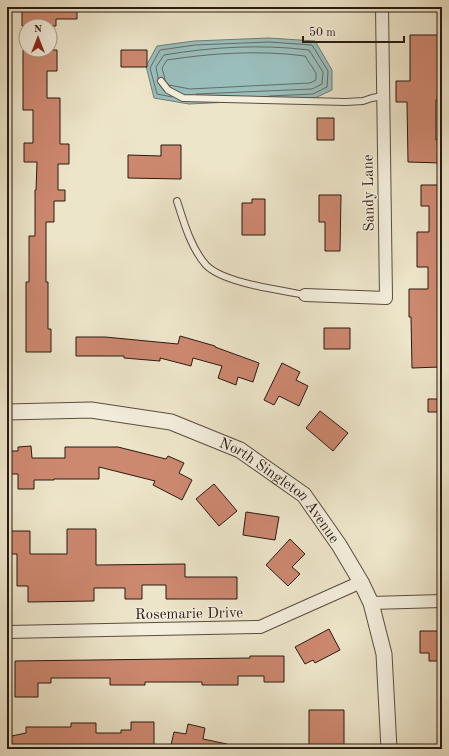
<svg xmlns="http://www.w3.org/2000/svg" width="449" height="756" font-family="'Old Standard TT',serif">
  <rect width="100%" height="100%" fill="#ede5ca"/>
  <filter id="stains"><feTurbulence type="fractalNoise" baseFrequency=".005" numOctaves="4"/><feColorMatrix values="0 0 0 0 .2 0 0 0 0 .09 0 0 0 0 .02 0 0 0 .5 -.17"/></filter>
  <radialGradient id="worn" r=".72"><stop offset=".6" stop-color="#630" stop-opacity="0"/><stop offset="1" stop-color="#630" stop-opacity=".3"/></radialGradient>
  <path fill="#9abebc" stroke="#6d7c78" d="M 269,38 L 315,41 L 332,70 L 332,90 L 315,98 L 189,104 L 154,98 L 146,66 L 157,46 L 194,41 Z"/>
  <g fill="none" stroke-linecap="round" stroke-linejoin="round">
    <path stroke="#626c66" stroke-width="1" d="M 158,78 L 156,67 L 164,55 C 211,47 261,44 309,50 L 323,72 L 322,84 L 312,89 L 196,94
      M 165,79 L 162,68 L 167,60 C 212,53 260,50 305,56 L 316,73 L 316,80 L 310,83 L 190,89 L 169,85
      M 172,97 L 157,94 L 150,68 L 160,50 L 195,45 L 269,42 L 312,45 L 328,71 L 327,87 L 313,94 L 269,96"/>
  </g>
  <path fill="#cd8870" stroke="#291a11" d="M 22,7 L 77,7 L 77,19 L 56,19 L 56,26 L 22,26 Z
    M 410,35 L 442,35 L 442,100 L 436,100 L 436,140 L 442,140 L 442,163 L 408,162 L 407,102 L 396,102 L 396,81 L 410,81 Z
    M 23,50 L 57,50 L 57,71 L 47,71 L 47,98 L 60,98 L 60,144 L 69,144 L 69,164 L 58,164 L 58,190 L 65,190 L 65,201 L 54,201 L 54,222 L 46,222 L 46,282 L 48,282 L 48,329 L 51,329 L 51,352 L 26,352 L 26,282 L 29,282 L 29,236 L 35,236 L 35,190 L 36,190 L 37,162 L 24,162 L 24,143 L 33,143 L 33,110 L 23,110 Z
    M 121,50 L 147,50 L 147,67 L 121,67 Z
    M 317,118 L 334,118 L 334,140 L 317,140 Z
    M 161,145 L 181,145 L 181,179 L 128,178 L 128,155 L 161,156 Z
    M 421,185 L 442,185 L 442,346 L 440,346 L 440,367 L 412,368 L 411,317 L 409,317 L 409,289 L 428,289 L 428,267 L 417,267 L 417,232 L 429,232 L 429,206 L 421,206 Z
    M 319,195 L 341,195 L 340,251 L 325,251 L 325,222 L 319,222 Z
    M 252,199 L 265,199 L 265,235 L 242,235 L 242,203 L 252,203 Z
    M 324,328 L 350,328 L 350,349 L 324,349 Z
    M 180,336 L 215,346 L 215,347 L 259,363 L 253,382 L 238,377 L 236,385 L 218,378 L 222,366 L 193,358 L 191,366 L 160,358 L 160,361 L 124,358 L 124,356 L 76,356 L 76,337 L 105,337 L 178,344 Z
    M 282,363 L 300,372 L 296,380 L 308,386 L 299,406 L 279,396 L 274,405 L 264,400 Z
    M 428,399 L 442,399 L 442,412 L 428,412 Z
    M 320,411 L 348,433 L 333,451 L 306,428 Z
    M 31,446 L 32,458 L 65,458 L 65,447 L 118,447 L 166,459 L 168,456 L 184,463 L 179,473 L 192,480 L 182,500 L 153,485 L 155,481 L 99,467 L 99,479 L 54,479 L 54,480 L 34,480 L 34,489 L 18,489 L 18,474 L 7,474 L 7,451 L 18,451 L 18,447 Z
    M 214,484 L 237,511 L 219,526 L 196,499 Z
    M 246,512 L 279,517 L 275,540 L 243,535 Z
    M 67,529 L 96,529 L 96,565 L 185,564 L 185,577 L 237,577 L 237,599 L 166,599 L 166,585 L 142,585 L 142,599 L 125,599 L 125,588 L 94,588 L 94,601 L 28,602 L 28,586 L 17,586 L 17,554 L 9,554 L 9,531 L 30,531 L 30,554 L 67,554 Z
    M 290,539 L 305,554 L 292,567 L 300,574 L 288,586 L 266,565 Z
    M 329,629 L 340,650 L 315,663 L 313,660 L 305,664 L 295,647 Z
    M 420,631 L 442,631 L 442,661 L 429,661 L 429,653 L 420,653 Z
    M 250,656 L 284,656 L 284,682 L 264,682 L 264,676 L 238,676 L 238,685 L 202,685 L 202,682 L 145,682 L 145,685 L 110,685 L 110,678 L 51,678 L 51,683 L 38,683 L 38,697 L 15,697 L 15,661 L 250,658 Z
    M 309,710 L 344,710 L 344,748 L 309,748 Z
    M 131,722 L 154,722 L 154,749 L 7,749 L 7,737 L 26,733 L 26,727 L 71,727 L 71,723 L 96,723 L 96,733 L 121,733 L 121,730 L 131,730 Z
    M 188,724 L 205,728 L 203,739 L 227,744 L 227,749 L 170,749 L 174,732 L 186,734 Z"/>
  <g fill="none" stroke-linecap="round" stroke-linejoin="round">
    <g stroke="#5a4d3f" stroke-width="8">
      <path id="service" d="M 161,81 L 168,90 L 183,98 L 346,102 L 363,101 L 372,98 L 383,96
        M 177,201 C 184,223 191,248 206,265 C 223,283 280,290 305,295"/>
    </g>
    <g stroke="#5a4d3f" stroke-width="14">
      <path id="minor" d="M 305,295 L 386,298 L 382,7
        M 371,603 L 442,601
        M 7,632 L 260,627 L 361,582"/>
    </g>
    <g stroke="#5a4d3f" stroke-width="17">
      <g id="tertiary">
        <path id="s1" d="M 7,412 L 91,410 L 171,422 L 240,450 L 304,495 L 339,545 L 361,582 L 371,603 L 384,654 L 389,749"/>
      </g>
    </g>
    <use href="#service" stroke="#f3eedd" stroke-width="6"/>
    <use href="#minor" stroke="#f3eedd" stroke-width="12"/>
    <use href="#tertiary" stroke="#f3eedd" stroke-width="15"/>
  </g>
  <g text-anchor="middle" stroke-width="3" stroke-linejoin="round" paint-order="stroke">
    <g font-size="15" fill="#291a11" stroke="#f3eedd">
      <text transform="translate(368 193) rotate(-91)" y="5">Sandy Lane</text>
      <text dy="5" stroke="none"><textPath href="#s1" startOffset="296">North Singleton Avenue</textPath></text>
      <text transform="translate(189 613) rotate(-1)" y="5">Rosemarie Drive</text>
    </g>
  </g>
  <rect width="449" height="756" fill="none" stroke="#ede5ca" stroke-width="24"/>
  <rect x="8" y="8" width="433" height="740" fill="none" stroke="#291a11" stroke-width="2"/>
  <rect x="12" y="12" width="425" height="732" fill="none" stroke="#291a11"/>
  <g transform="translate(38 38)"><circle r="19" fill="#f3eedd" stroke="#a2998b"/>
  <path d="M0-3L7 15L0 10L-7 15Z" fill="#8f2418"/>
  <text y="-6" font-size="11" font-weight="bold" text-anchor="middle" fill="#291a11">N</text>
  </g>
  <path d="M303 36v6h101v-6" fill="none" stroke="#291a11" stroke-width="2"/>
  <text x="309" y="36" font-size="12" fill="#291a11" stroke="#f3eedd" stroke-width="3" paint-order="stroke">50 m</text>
  <rect width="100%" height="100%" filter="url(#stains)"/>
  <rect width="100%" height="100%" fill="url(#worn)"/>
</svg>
